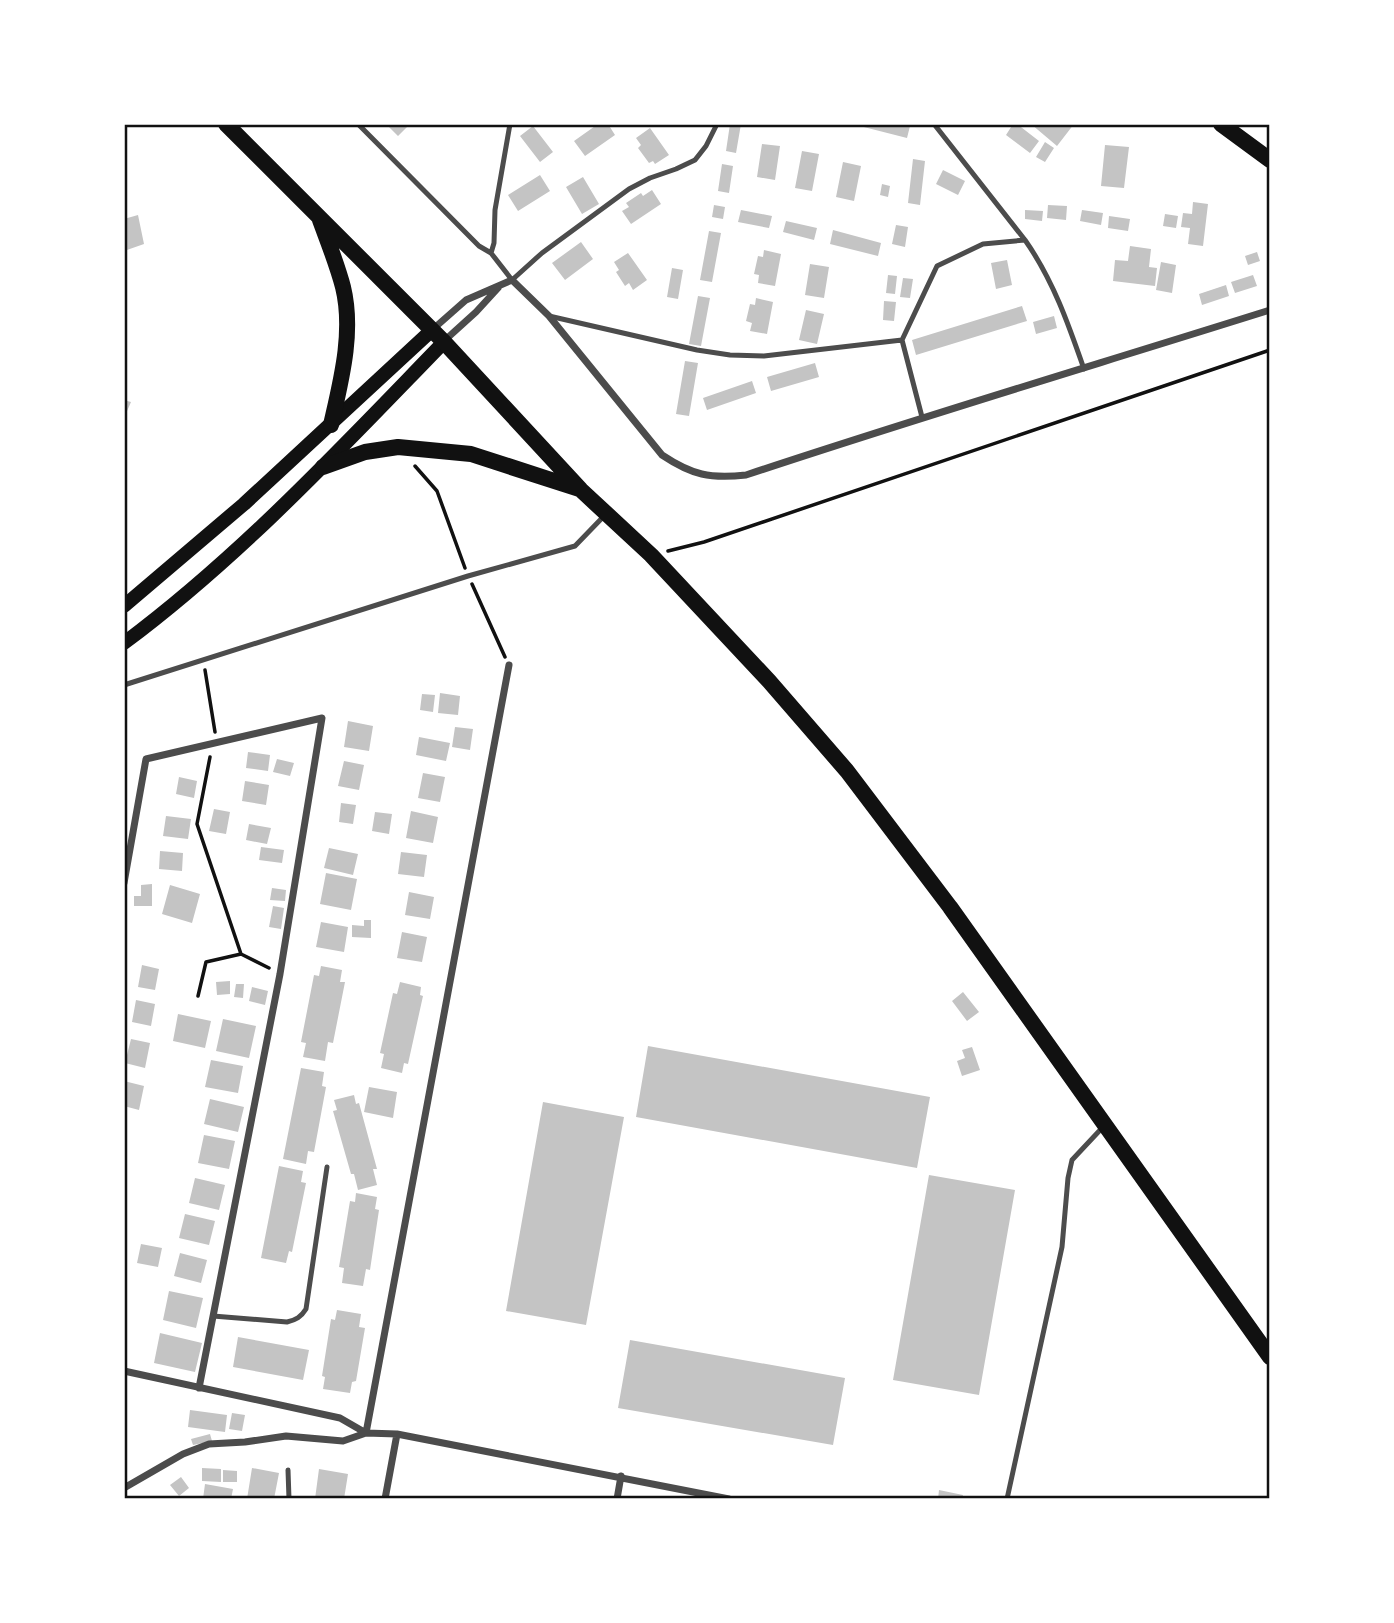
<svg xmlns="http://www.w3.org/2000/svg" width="1394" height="1623" font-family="Barlow,sans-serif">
  <rect width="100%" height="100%" fill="#fff"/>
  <path fill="#c4c4c4" d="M 386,124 L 410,124 L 398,136 Z
    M 598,124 L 608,124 L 615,135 L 585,156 L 574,141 Z
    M 730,124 L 741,124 L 736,153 L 726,151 Z
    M 852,124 L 902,124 L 910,126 L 907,138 Z
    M 1013,124 L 1017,124 L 1039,141 L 1030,153 L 1006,135 Z
    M 1031,124 L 1074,124 L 1057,146 Z
    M 533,126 L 553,152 L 540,162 L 520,136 Z
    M 650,128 L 669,155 L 655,164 L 653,161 L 649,163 L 638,148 L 641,145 L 636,138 Z
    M 1045,142 L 1054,148 L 1045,162 L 1036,157 Z
    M 762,144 L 780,146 L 775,180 L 757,177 Z
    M 1105,145 L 1129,147 L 1124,188 L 1101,186 Z
    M 802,151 L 819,154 L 812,191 L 795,188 Z
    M 913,159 L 925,161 L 920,205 L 908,203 Z
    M 843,162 L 861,166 L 854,201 L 836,197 Z
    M 722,164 L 733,166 L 729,193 L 718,191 Z
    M 943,170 L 965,181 L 958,195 L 936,184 Z
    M 540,175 L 550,191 L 518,211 L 508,195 Z
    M 583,177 L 599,204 L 582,214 L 566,187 Z
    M 882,184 L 890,186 L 888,197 L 880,195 Z
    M 652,190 L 661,204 L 631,224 L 622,211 L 629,207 L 626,203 L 641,193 L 643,196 Z
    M 1193,202 L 1208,204 L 1203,246 L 1188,244 L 1190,228 L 1181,227 L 1183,213 L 1192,214 Z
    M 714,205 L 725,207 L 723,219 L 712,217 Z
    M 1048,205 L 1067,206 L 1066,220 L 1047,218 Z
    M 741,210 L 772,216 L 769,228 L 738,222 Z
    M 1025,210 L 1043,211 L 1042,221 L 1025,219 Z
    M 1082,210 L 1103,213 L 1101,225 L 1080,221 Z
    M 1165,214 L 1178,216 L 1176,228 L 1163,226 Z
    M 138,215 L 144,244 L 124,251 L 124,219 Z
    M 1109,216 L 1130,219 L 1128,231 L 1108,228 Z
    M 786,221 L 817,228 L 814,240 L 783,232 Z
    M 896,225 L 908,227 L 905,247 L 892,244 Z
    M 833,230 L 881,243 L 878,256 L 830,244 Z
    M 709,231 L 721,233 L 712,282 L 700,280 Z
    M 581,242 L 593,259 L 565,280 L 552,263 Z
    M 1130,246 L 1151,249 L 1149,267 L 1157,268 L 1155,286 L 1113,281 L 1115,260 L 1128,261 Z
    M 764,250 L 781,254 L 775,286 L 758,283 L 759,275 L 754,274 L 758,256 L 763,257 Z
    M 1257,252 L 1260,261 L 1248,265 L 1245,256 Z
    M 628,253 L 647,280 L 633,290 L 629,283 L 625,286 L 616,272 L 619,270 L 614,262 Z
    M 1007,260 L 1012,285 L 996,289 L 991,263 Z
    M 1161,262 L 1176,265 L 1172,293 L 1156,290 Z
    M 810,264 L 829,267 L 824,298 L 805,295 Z
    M 672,268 L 683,270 L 678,299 L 667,297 Z
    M 888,275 L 897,276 L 895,294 L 886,293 Z
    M 1253,275 L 1257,286 L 1235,293 L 1231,282 Z
    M 903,278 L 913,279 L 910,298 L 900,297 Z
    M 1226,285 L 1229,296 L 1202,305 L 1199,294 Z
    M 698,296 L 710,298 L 701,346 L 689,344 Z
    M 756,298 L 773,302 L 767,334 L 750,331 L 752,323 L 746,321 L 750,304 L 755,305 Z
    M 884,301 L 896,302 L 894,321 L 883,320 Z
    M 1022,306 L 1027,321 L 916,355 L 912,340 Z
    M 806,310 L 824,314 L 817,344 L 799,340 Z
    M 1054,316 L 1057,328 L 1036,334 L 1033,322 Z
    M 685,361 L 698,363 L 689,416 L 676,414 Z
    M 815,363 L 819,377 L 771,391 L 767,377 Z
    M 752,381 L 756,393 L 707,410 L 703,398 Z
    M 124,400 L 131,402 L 124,418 Z
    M 440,693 L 460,696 L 458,715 L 438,713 Z
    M 422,694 L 435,695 L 433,712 L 420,710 Z
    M 348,721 L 373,726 L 369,751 L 344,747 Z
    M 455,727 L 473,729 L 470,750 L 452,747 Z
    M 419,737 L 450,743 L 446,761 L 416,755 Z
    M 248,752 L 270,755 L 268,771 L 246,768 Z
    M 277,759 L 294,763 L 290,776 L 273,772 Z
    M 344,761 L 364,765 L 359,790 L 338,786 Z
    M 423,773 L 445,777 L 440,802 L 418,798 Z
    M 179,777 L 197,781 L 194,798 L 176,794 Z
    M 245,781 L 269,785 L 266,805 L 242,801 Z
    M 341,803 L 356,805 L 353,824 L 339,822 Z
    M 214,809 L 230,812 L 226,834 L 209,831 Z
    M 411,811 L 438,817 L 433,843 L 406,838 Z
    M 375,812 L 392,814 L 389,834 L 372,831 Z
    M 166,816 L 191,819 L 188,839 L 163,836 Z
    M 249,824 L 271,828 L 267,844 L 246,840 Z
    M 261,847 L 284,850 L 282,863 L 259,860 Z
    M 329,848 L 358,854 L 353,875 L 324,868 Z
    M 160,851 L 183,853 L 182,871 L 159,869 Z
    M 401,852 L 427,855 L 424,877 L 398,874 Z
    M 326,873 L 357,879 L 351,910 L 320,904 Z
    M 152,884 L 152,906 L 134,906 L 134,896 L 141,896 L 141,885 Z
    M 170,885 L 200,894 L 192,923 L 162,914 Z
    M 272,888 L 286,890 L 285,901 L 270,900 Z
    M 409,892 L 434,897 L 430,919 L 405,915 Z
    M 273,906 L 284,908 L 281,929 L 269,927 Z
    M 364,920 L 371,920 L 371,938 L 352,937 L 352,925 L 364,926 Z
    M 321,922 L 348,927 L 344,952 L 316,947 Z
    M 402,932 L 427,937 L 422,962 L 397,958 Z
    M 142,965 L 159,969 L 155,990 L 138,987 Z
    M 321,966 L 342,970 L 340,982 L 345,982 L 333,1043 L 328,1042 L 325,1061 L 303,1057 L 306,1043 L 301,1042 L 314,975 L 319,976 Z
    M 230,981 L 230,994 L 217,995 L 216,982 Z
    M 400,982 L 421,987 L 420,995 L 423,996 L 408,1064 L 404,1063 L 402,1073 L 381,1068 L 384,1054 L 380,1053 L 393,993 L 397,994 Z
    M 236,984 L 244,984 L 243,998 L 234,997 Z
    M 252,987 L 268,991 L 265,1005 L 249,1001 Z
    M 963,992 L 979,1012 L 967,1021 L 952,1001 Z
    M 136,1000 L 155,1004 L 151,1026 L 132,1022 Z
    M 178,1014 L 211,1021 L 205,1048 L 173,1041 Z
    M 223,1019 L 256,1026 L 249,1058 L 216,1051 Z
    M 131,1039 L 150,1043 L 145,1068 L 125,1063 Z
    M 648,1046 L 930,1097 L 917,1168 L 636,1117 Z
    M 972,1047 L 980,1070 L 962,1076 L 957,1061 L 965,1058 L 962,1050 Z
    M 211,1060 L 243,1066 L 238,1093 L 205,1087 Z
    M 301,1068 L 324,1072 L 322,1086 L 326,1087 L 314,1152 L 308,1151 L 306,1164 L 283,1159 Z
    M 124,1081 L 144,1086 L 139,1110 L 124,1106 Z
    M 369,1087 L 397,1092 L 393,1118 L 364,1112 Z
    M 354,1095 L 356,1104 L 359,1103 L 377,1169 L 373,1169 L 377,1185 L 358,1190 L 354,1174 L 351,1174 L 333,1111 L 337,1110 L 334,1100 Z
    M 210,1099 L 244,1107 L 238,1132 L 204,1124 Z
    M 543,1102 L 624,1117 L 586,1325 L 506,1311 Z
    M 204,1135 L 235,1141 L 229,1169 L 198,1163 Z
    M 279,1166 L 303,1171 L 301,1182 L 306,1183 L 292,1252 L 289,1251 L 286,1263 L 261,1258 Z
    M 929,1175 L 1015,1190 L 979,1395 L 893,1380 Z
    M 195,1178 L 225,1185 L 219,1210 L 189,1203 Z
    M 356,1193 L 377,1197 L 375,1209 L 379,1210 L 370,1270 L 366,1269 L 363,1286 L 342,1283 L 344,1268 L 339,1267 L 350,1201 L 355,1202 Z
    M 185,1214 L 215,1221 L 209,1245 L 179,1238 Z
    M 141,1244 L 162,1248 L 158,1267 L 137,1263 Z
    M 180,1253 L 207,1260 L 201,1283 L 174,1276 Z
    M 169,1291 L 203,1298 L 196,1328 L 163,1320 Z
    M 337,1310 L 361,1314 L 359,1327 L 365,1328 L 356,1381 L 352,1382 L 350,1393 L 323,1389 L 325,1377 L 322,1376 L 331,1319 L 335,1320 Z
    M 160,1333 L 202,1343 L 195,1372 L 154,1363 Z
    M 238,1337 L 309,1350 L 303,1380 L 233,1367 Z
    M 630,1340 L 845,1378 L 833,1445 L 618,1408 Z
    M 190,1410 L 227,1415 L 225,1432 L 188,1427 Z
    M 232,1413 L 245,1415 L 242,1431 L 229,1429 Z
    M 210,1434 L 212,1441 L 193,1445 L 191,1439 Z
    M 202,1468 L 221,1469 L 221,1482 L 202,1481 Z
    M 252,1468 L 279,1473 L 274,1499 L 247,1499 Z
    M 319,1469 L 348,1474 L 344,1499 L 315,1499 Z
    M 223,1470 L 237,1471 L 237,1482 L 223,1482 Z
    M 181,1477 L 189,1488 L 179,1496 L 170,1485 Z
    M 205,1484 L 233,1489 L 231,1499 L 203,1499 Z
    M 939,1490 L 963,1495 L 962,1499 L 938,1499 Z"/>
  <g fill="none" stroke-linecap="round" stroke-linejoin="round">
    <path stroke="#111" stroke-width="3.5" d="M 415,466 L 437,491 L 465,568
      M 668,551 L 704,542 L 1270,350
      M 472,584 L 505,657
      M 205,670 L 215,732
      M 210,757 L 197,824 L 241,954 L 269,968
      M 198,996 L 206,962 L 241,954"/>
    <path stroke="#4c4c4c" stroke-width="5" d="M 358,124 L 479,246 L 491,253
      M 510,124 L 495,210 L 494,243 L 491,253 L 512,280 L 542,253 L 629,189 L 650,178 L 676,169 L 695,160 L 706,146 L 717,124
      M 934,124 L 1025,240
      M 549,316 L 697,350 L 730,355 L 764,356 L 902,340 L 922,417
      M 902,340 L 937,266 L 983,244 L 1025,240 C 1053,280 1068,323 1084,369
      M 124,685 L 468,576 L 575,546 L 604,516
      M 213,1316 L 287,1322 C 296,1320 301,1317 306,1309 L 327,1167
      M 288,1470 L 289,1499
      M 1007,1499 L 1062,1247 L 1068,1178 L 1072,1160 L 1102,1128"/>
    <path stroke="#4c4c4c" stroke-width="7" d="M 432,330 L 466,300 L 512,280 L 549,316 L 662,455 C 692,475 710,479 746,475 C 920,417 1095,365 1270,310
      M 444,341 L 476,312 L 498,288
      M 124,883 L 146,759 L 322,718 L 280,974 L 199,1388
      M 124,1371 L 340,1418 L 366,1433 L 397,1434 L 729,1499
      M 124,1488 L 183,1454 L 209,1444 L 245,1442 L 286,1436 L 343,1441 L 366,1433 L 509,665
      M 385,1499 L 397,1434
      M 617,1499 L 621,1476"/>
    <path stroke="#111" stroke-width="14" d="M 124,606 L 244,504 L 432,330
      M 124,643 C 242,555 342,447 444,342"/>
    <path stroke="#111" stroke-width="16" d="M 226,124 L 444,342 L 581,490 L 651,555 L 769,681 L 847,771 L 950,907 L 1270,1357
      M 320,220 C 328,242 337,264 343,287 C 354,332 341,381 331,425
      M 323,467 L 365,452 L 398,447 L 471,454 L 579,489"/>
    <path stroke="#111" stroke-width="16" d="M 1221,124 L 1270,160"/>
  </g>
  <rect width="1394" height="1623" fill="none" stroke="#ffffff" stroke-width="252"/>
  <rect x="126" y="126" width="1142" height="1371" fill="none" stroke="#111" stroke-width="2.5"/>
</svg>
